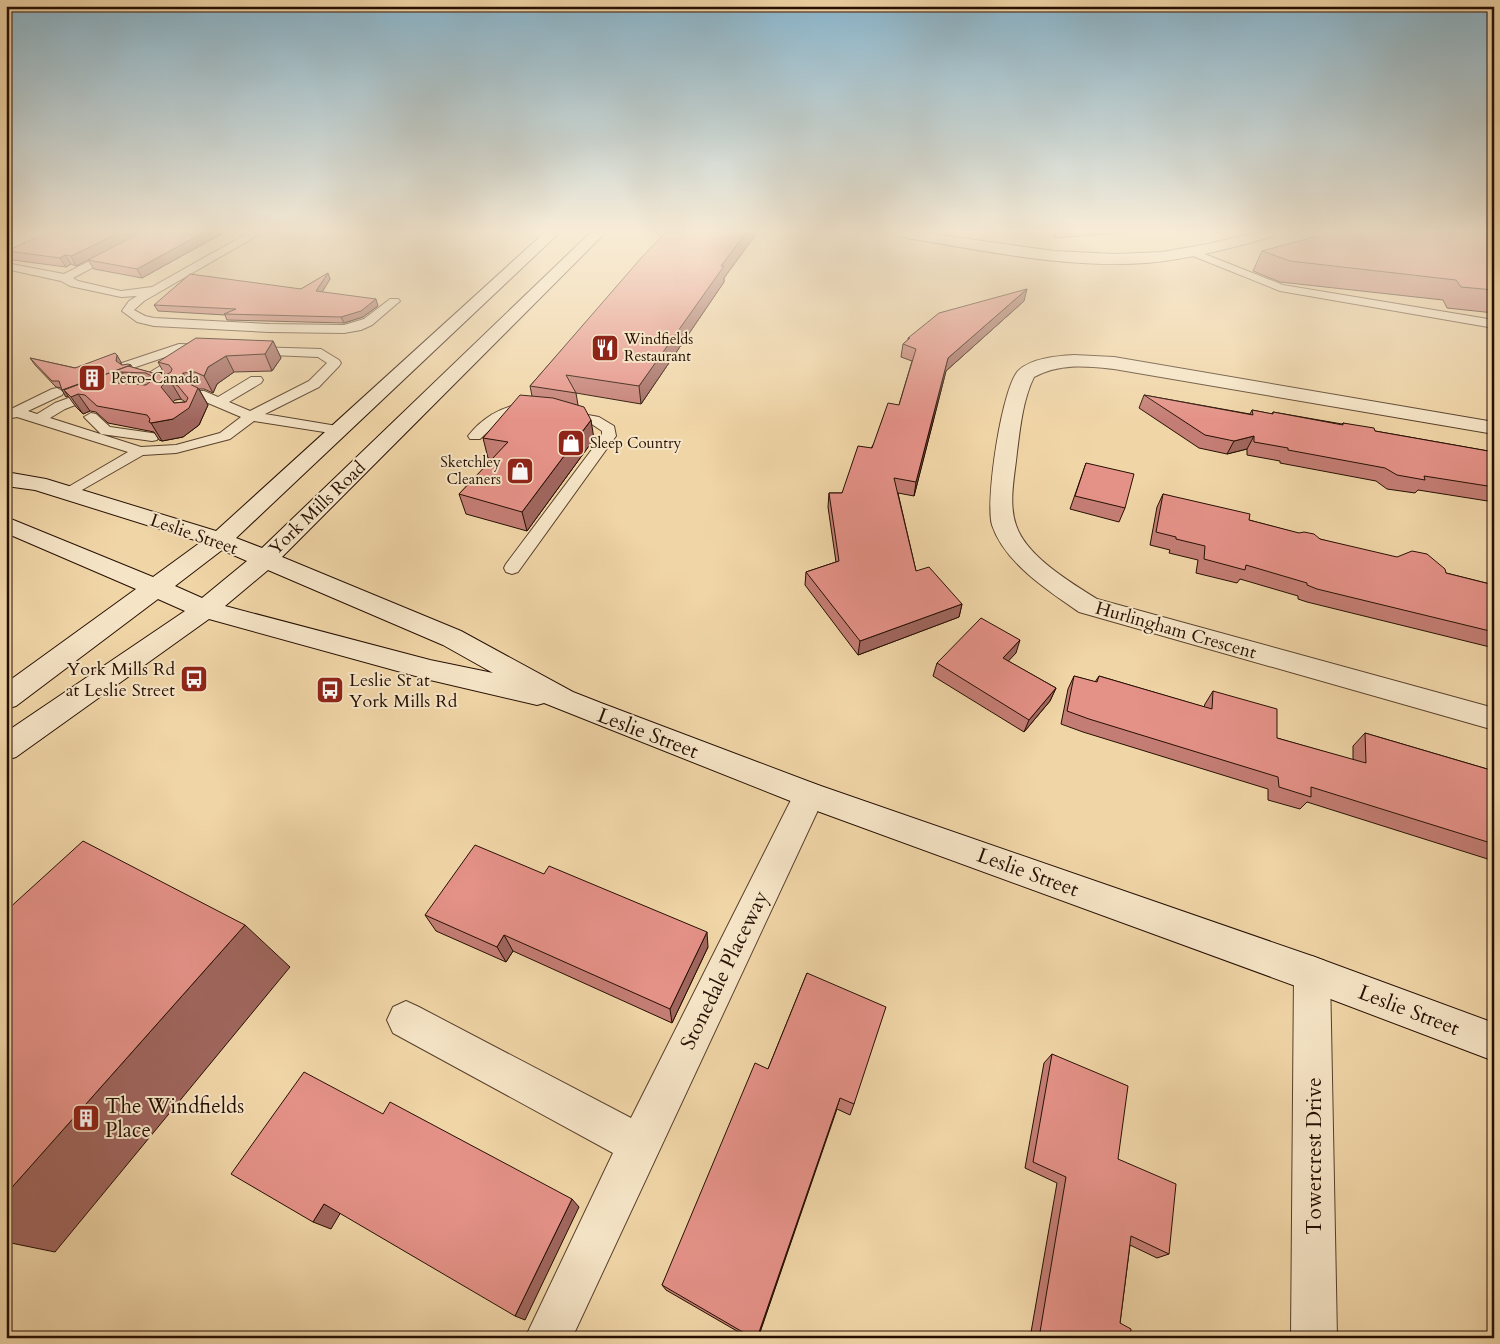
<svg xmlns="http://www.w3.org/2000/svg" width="1500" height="1344" font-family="Cardo,serif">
  <rect width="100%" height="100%" fill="#f0d5a7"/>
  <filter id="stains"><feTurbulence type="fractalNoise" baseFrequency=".004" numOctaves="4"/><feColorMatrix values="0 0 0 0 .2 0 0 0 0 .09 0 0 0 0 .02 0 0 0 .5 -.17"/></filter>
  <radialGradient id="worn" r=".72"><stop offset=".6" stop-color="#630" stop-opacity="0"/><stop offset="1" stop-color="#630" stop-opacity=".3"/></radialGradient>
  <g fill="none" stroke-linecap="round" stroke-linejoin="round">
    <g stroke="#58402b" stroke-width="2">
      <path id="lane" d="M 145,233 L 157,233 L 73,278 L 78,281 L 121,291 L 152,287 L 248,233 L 259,233 L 258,235 L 144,301 L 134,310 L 145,316 L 154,318 L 269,324 L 344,325 L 364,319 L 390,299 L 398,299 L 400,301 L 372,325 L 361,330 L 344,333 L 269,332 L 154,326 L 137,322 L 122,311 L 129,301 L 137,296 L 121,297 L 70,286 L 61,281 L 6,269 L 6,263 L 64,274 Z
        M 1192,249 L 1283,285 L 1494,320 L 1494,328 L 1280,291 L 1188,254 L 1187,252 Z
        M 179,344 L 206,345 L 212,349 L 206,353 L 180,352 L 127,370 L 121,366 L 122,363 Z
        M 253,347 L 321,349 L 339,360 L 341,363 L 339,366 L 319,387 L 265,414 L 337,426 L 342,427 L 344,430 L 342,433 L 337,434 L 254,421 L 230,439 L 176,453 L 143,455 L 68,498 L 63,496 L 60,493 L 63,490 L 128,452 L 17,417 L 12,418 L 6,416 L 7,411 L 52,389 L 57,388 L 64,392 L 62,395 L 28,411 L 37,414 L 55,403 L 96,388 L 101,389 L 103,392 L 101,395 L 65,409 L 50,418 L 141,447 L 176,445 L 220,433 L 241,417 L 194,397 L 192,394 L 194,391 L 204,391 L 218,397 L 251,377 L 261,377 L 263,380 L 261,383 L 229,402 L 250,411 L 309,381 L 327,363 L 318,357 L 249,354 L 247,351 Z
        M 183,352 L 187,353 L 189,356 L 187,359 L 150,382 L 145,383 L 139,379 Z
        M 521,404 L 534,406 L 536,409 L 534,412 L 511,415 L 497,423 L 480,439 L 470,439 L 468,436 C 481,419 500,407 521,404 Z
        M 566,411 L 599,417 L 614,426 L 616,436 L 518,572 L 512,574 L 506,572 L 504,568 L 506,564 L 602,436 L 602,431 L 590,423 L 561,418 L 559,415 L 561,412 Z
        M 91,413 L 96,414 L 110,427 L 152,433 L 157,434 L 159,437 L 157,440 L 152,441 L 101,434 L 84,417 Z"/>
    </g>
    <g stroke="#58402b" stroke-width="2">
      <path id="street" d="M 894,233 L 926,233 L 1054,251 L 1115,254 L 1162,252 L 1208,244 L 1254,233 L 1276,233 L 1274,236 C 1233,248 1191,259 1147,263 C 1065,269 982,250 901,237 L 896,236 Z
        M 1074,355 L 1114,357 L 1494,422 L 1494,434 L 1114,369 C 1086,366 1060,363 1034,377 C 1023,399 1020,428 1017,452 C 1015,474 1008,503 1016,525 C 1026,556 1070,582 1097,599 L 1494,708 L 1494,730 L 1079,612 C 1048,591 1004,562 992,525 C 985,502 1002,385 1019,370 C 1032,358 1057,356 1074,355 Z
        M 809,782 L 820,786 L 825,795 L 572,1338 L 525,1338 L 613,1153 L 393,1033 L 387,1020 L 393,1007 L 406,1001 L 419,1007 L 631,1118 L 798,786 Z
        M 1312,956 L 1325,961 L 1330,974 L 1337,1338 L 1291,1338 L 1294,974 L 1299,961 Z"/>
    </g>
    <g stroke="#260f02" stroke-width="2">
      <path id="secondary" d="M 544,233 L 559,233 L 236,538 L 262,548 L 590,233 L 605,233 L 282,557 L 461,631 L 573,692 L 601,703 L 818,785 L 1312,956 L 1494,1023 L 1494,1061 L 1312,992 L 798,804 L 544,703 L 537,705 L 430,680 L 209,619 L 16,757 L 6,760 L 6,732 L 185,611 L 158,599 L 16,706 L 6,709 L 6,683 L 136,589 L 6,533 L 6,517 L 153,577 L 201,542 L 35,490 L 6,486 L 6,472 L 46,479 L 216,531 ZM 222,550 L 247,561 L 202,598 L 175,586 ZM 268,570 L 443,645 L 493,673 L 430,660 L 225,606 Z"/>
    </g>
    <use href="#lane" fill="#f5e4c6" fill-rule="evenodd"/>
    <use href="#street" fill="#f5e4c6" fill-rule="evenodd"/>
    <use href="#secondary" fill="#f5e4c6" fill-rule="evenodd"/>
  </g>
  <path fill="#c47d74" stroke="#260f02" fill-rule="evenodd" d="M 223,233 L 142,278 L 94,269 L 88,260 L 97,255 L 76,266 L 71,264 L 66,267 L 13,260 L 7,251 Z
    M 665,233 L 756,233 L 756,234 L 724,278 L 724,282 L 641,404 L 576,393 L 578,405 L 594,439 L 527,531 L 466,514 L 459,494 L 493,459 L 488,458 L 483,438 L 532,396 L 530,386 Z
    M 1055,233 L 1122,233 L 1054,238 Z
    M 1494,233 L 1494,313 L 1447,308 L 1443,300 L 1280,282 L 1253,271 L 1262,251 Z
    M 328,273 L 330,279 L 322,292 L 378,306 L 363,317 L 344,323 L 227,320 L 225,315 L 158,311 L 154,305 L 301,289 Z
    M 1024,301 L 946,371 L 914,496 L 898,493 L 916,571 L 962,604 L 959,617 L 858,655 L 805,585 L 806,572 L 836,562 L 828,507 L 829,493 L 842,493 L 899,405 L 912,361 L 901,357 L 903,344 L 908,340 L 908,338 Z
    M 273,341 L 281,358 L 272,371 L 234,372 L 217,384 L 213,393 L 204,389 L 199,389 L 208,405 L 199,425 L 183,437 L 162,441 L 159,440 L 154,432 L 108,423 L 96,412 L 90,411 L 83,414 L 76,407 L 68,396 L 66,397 L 62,390 L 61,388 L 56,387 L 35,365 L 30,358 L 75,368 L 121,362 L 121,364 L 122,365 L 164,376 L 165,375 L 158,362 ZM 181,399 L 185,402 L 174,403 L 173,402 L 175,400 Z
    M 1144,395 L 1250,414 L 1252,410 L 1272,414 L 1273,412 L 1342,424 L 1343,423 L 1375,431 L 1494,452 L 1494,502 L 1418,490 L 1415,493 L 1387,489 L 1376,481 L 1280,463 L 1280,461 L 1247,455 L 1247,449 L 1227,454 L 1199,448 L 1139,408 Z
    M 1086,463 L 1125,508 L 1119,522 L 1070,509 Z
    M 1163,494 L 1249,520 L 1446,573 L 1494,585 L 1494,648 L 1307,602 L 1298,599 L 1298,596 L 1240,579 L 1237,583 L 1196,573 L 1198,560 L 1169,553 L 1170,550 L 1150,545 L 1157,507 Z
    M 1016,653 L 1008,661 L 1056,688 L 1050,701 L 1024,732 L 933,676 L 937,663 Z
    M 1074,676 L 1095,682 L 1099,676 L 1204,707 L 1205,704 L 1213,691 L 1277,738 L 1353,760 L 1353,746 L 1365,733 L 1494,771 L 1494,861 L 1307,802 L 1300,809 L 1268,800 L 1268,789 L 1083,732 L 1061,724 L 1068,689 Z
    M 425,915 L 708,947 L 672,1023 L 513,951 L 506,962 L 436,931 Z
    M 807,973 L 854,1104 L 850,1115 L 837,1109 L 758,1338 L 749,1338 L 666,1290 L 662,1285 L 768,1069 Z
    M 1052,1054 L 1118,1159 L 1169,1254 L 1157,1258 L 1130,1245 L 1120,1323 L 1130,1338 L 1030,1338 L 1057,1183 L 1025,1168 L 1044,1063 Z"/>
  <path fill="#a0665e" stroke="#260f02" d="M 119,233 L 142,233 L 76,266 L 71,256 Z
    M 203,233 L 223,233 L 142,278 L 137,269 Z
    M 746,233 L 756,233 L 756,234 L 724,278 L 724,282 L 641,404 L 639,386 L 721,266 Z
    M 65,255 L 71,264 L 66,267 L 60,258 Z
    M 328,273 L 330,279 L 319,297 L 316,291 Z
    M 1027,289 L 1024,301 L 946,371 L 914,496 L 916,482 L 948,358 Z
    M 376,299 L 378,306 L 363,317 L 344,323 L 341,317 Z
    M 273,341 L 281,358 L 272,371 L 265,354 Z
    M 117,355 L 121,362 L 120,368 L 116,361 Z
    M 226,356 L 234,372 L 217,384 L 213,393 L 204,376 L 208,367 Z
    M 131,365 L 135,372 L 122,372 L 132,389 L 64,390 L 68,396 L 66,397 L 62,390 Z
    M 183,373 L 192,390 L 190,395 L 181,378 Z
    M 171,382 L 181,399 L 175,400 L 171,404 L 161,387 L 165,383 Z
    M 198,388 L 208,405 L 199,425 L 183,437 L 162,441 L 151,423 L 173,419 Z
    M 78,394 L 90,411 L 83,414 L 71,397 Z
    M 591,420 L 594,439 L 527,531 L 522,512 Z
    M 1254,436 L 1247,449 L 1227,454 L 1234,441 Z
    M 962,604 L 959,617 L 858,655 L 860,641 Z
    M 1020,640 L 1016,653 L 999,671 L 1003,658 Z
    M 1056,688 L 1050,701 L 1024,732 L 1029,720 Z
    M 245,925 L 290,967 L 55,1252 L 6,1242 L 6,1194 Z
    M 707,932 L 708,947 L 672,1023 L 670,1009 Z
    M 504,935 L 513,951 L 506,962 L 497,947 Z
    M 840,1098 L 758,1338 L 757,1338 Z
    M 572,1199 L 579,1207 L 525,1320 L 515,1316 Z
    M 324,1204 L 341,1212 L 331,1229 L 313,1222 Z"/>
  <path fill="#e49187" stroke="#260f02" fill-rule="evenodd" d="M 46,233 L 119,233 L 71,256 L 65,255 L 60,258 L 7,251 Z
    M 140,233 L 203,233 L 137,269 L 88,260 Z
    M 665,233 L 746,233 L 721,266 L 724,266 L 639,386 L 566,375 L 576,393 L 530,386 L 642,257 Z
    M 1329,233 L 1494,233 L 1494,290 L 1461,287 L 1456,280 L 1290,261 L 1262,251 Z
    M 328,273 L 316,291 L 376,299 L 361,311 L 341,317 L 224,314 L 236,309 L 154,305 L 190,274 L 301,289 Z
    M 1027,289 L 948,358 L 916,482 L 894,478 L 916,571 L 929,567 L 962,604 L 860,641 L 806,572 L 839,561 L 829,493 L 842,493 L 858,446 L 872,448 L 888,403 L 899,405 L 916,349 L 903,344 L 910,338 L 908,338 L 939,313 Z
    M 196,338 L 273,341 L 265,354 L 226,356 L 208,367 L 204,376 L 195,372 L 183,373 L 181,378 L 183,381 L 198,388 L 189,408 L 173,419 L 151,423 L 149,422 L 150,419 L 147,415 L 97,406 L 85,395 L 78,394 L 71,397 L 64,390 L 128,366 L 164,376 L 171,372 L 172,369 L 169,365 L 158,362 ZM 122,372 L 146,373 L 155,378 L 146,385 L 116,383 L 113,377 L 116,373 ZM 171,382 L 178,386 L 188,398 L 186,402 L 174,403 L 161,387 L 165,383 Z
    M 115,353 L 117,355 L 116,361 L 122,365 L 128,364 L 131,365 L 62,390 L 59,381 L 52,381 L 30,358 L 75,368 Z
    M 520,395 L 553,398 L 584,407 L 591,420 L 522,512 L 459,494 L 508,442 L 483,438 Z
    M 1144,395 L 1253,415 L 1252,410 L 1273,414 L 1273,412 L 1343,425 L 1343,423 L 1374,428 L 1375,431 L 1494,452 L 1494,487 L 1424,476 L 1425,480 L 1397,475 L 1385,468 L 1288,450 L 1288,448 L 1254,442 L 1254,436 L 1234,441 L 1205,435 Z
    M 1086,463 L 1134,474 L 1125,508 L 1075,496 Z
    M 1163,494 L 1250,514 L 1249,520 L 1299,533 L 1304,532 L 1314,534 L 1320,539 L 1397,557 L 1412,551 L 1427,554 L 1445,569 L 1446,573 L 1494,585 L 1494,632 L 1317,589 L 1307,585 L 1307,583 L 1246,565 L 1245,570 L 1204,559 L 1205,546 L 1176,539 L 1176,537 L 1156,532 Z
    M 981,618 L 1020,640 L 1003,658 L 1056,688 L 1029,720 L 937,663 Z
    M 1074,676 L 1097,682 L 1099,676 L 1212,709 L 1213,691 L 1277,709 L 1277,738 L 1366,763 L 1365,733 L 1494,771 L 1494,844 L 1311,787 L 1311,797 L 1279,787 L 1278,777 L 1089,719 L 1067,711 Z
    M 83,841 L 245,925 L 6,1194 L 6,911 Z
    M 475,845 L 544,874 L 549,866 L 707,932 L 670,1009 L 504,935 L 497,947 L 425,915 Z
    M 807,973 L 886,1007 L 854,1104 L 840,1098 L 757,1338 L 753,1338 L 662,1285 L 755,1063 L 768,1069 Z
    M 1052,1054 L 1128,1086 L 1118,1159 L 1176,1184 L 1169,1254 L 1131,1236 L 1120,1323 L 1131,1329 L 1130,1338 L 1039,1338 L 1066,1177 L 1033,1162 Z
    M 304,1072 L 383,1114 L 390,1102 L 572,1199 L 515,1316 L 324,1204 L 313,1222 L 231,1174 Z"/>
  <linearGradient id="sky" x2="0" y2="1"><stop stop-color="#89b6ce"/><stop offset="0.55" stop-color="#f8ecd7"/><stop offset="1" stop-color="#f8ecd7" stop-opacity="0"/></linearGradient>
  <rect width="1500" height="421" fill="url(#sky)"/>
  <defs>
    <g id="restaurant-square" transform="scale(1.4375)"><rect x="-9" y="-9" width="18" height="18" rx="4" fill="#8f2418" stroke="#f5e4c6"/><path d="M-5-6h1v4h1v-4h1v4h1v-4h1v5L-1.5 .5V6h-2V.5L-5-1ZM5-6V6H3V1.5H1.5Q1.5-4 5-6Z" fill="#fff"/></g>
    <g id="building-square" transform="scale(1.4375)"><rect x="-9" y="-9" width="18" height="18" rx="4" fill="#8f2418" stroke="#f5e4c6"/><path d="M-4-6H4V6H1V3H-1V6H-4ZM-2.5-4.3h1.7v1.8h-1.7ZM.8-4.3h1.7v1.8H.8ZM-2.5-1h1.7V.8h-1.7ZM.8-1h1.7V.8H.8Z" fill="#fff"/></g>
    <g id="shop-square" transform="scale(1.4375)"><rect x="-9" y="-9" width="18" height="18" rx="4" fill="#8f2418" stroke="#f5e4c6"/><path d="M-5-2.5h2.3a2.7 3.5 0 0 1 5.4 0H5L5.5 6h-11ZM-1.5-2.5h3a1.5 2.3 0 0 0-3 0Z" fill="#fff"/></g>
    <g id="bus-square" transform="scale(1.4375)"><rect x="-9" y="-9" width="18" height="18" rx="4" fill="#8f2418" stroke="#f5e4c6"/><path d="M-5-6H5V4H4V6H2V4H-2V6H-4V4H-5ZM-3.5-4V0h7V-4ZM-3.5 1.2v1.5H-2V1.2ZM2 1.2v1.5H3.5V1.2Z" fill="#fff"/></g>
  </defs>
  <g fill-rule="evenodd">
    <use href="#restaurant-square" x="605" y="348"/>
    <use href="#building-square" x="92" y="378"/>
    <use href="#shop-square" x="571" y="443"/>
    <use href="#shop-square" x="520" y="471"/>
    <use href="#bus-square" x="194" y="679"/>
    <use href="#bus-square" x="330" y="690"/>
    <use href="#building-square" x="86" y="1118"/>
  </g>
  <g text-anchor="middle" stroke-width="4" stroke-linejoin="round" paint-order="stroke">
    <g font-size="15" fill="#260f02" stroke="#f5e4c6" text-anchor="start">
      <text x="624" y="344">Windfields<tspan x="624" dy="17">Restaurant</tspan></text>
      <text x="111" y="383">Petro-Canada</text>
      <text x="590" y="448">Sleep Country</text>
      <text x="501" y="467" text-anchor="end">Sketchley<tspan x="501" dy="17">Cleaners</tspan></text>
    </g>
    <g font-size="18" fill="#260f02" stroke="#f5e4c6">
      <text transform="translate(317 508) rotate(-44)" y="6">York Mills Road</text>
      <text transform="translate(194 534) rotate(19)" y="6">Leslie Street</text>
      <text transform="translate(1176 630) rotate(16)" y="6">Hurlingham Crescent</text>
    </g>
    <g font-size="18" fill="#260f02" stroke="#f5e4c6" text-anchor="end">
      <text x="175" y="675">York Mills Rd<tspan x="175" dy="21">at Leslie Street</tspan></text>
      <text x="349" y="686" text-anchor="start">Leslie St at<tspan x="349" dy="21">York Mills Rd</tspan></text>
    </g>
    <g font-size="21" fill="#260f02" stroke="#f5e4c6">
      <text transform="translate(648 733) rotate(21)" y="7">Leslie Street</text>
      <text transform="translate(1028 872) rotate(20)" y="7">Leslie Street</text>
      <text transform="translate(724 970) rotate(-64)" y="7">Stonedale Placeway</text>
      <text transform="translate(1409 1010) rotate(21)" y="7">Leslie Street</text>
      <text transform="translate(1314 1156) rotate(-90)" y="7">Towercrest Drive</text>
    </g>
    <g font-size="21" fill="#260f02" stroke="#f5e4c6" text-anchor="start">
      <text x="105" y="1113">The Windfields<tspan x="105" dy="24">Place</tspan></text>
    </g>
  </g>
  <rect width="1500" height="1344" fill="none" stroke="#f0d5a7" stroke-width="25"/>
  <rect x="8" y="8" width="1485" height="1329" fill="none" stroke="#260f02" stroke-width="2.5"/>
  <rect x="12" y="12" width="1475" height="1319" fill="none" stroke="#260f02"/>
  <rect width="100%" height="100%" filter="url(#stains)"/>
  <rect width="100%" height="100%" fill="url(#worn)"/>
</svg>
